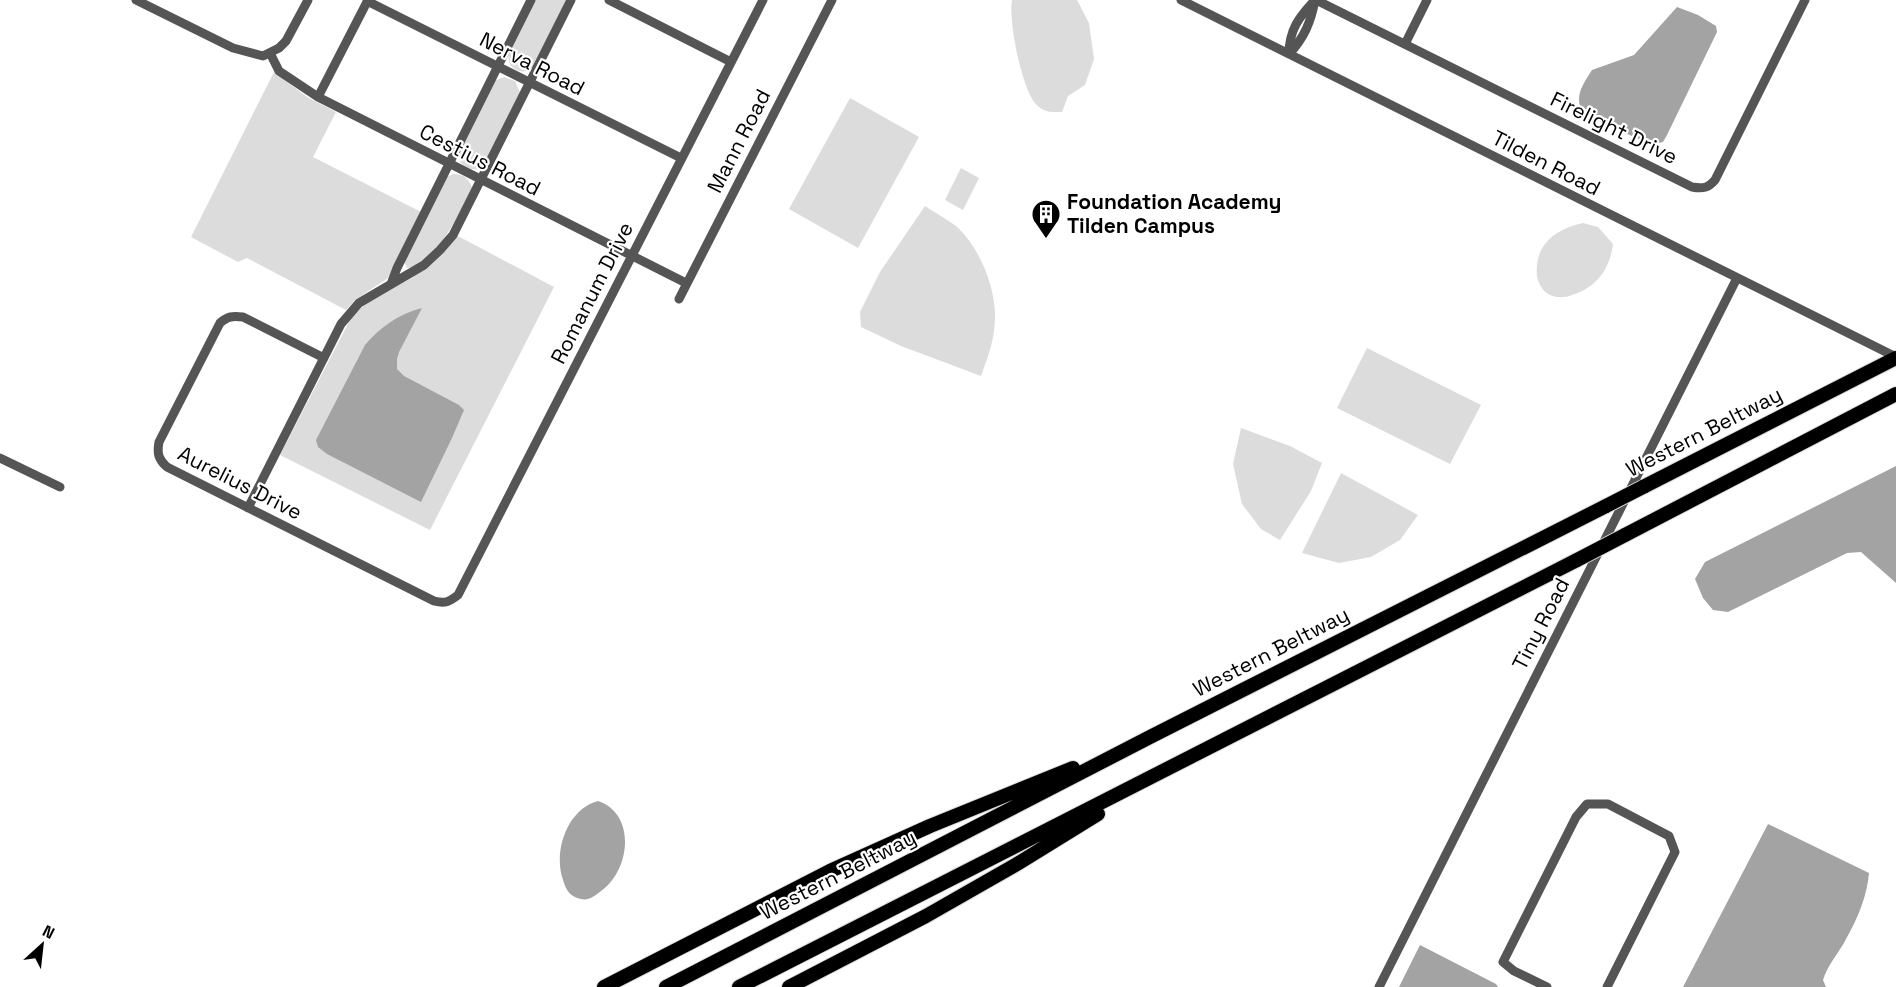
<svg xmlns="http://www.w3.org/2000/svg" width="1896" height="987" font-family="'Space Grotesk',sans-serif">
  <rect width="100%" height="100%" fill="#fff"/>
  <path fill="#dcdcdc" d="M 534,0 L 567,0 L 534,66 C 526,74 518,73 510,65 L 508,55 Z
    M 1012,0 L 1077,0 L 1089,23 L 1094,59 L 1085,85 L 1068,96 L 1062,112 C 1051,112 1044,113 1036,104 C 1022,90 1008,20 1012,0 Z
    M 274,72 L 307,97 L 336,112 L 313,157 L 421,212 L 388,278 L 355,300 L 346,310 L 247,258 L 238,262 L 191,237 Z
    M 504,77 L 515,81 L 520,92 L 485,164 C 477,172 469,170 461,163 L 458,154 L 494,81 Z
    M 850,98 L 919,137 L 858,248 L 789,209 Z
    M 961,168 L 979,178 L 963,210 L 945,200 Z
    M 453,174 C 463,174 469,178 472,188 C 460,211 436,266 407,268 L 404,262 L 447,177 Z
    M 925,206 C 935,213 947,219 956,226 C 979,246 996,288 995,318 C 995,338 988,357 981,376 L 901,346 L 861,327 L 860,312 L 880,272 Z
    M 1583,223 L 1598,227 L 1613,244 C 1610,269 1596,288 1572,295 C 1565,298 1557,298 1550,295 C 1543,292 1538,283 1537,276 C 1534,245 1555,229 1583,223 Z
    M 456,235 L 554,287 L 430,530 L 280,455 L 351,318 L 364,305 L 413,277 Z
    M 1367,348 L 1481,405 L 1450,464 L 1337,408 Z
    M 1241,428 L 1290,446 L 1322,463 L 1311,491 L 1280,540 L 1261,529 L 1242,504 L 1233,464 Z
    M 1341,473 L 1418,515 L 1400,540 L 1371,557 L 1339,563 L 1302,553 Z"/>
  <path fill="#a3a3a3" d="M 1677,7 L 1698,15 L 1716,26 L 1717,32 L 1667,135 L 1663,142 C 1645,149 1604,120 1587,110 L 1580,106 C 1576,93 1585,81 1592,70 L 1634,55 Z
    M 422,308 L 399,352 L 397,359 L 397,369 L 404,376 L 459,405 L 464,410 L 452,438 L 421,502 L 327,454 L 318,447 L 316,440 L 365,345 C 380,327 399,314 422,308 Z
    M 1896,466 L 1896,583 L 1861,552 L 1847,553 L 1728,612 L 1713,610 L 1703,598 L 1695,579 L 1705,562 Z
    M 598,801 C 637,814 630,871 601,891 C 595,896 588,901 581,899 C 570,897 566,890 563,880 C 553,852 567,809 598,801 Z
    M 1768,824 L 1869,873 C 1867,896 1858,918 1846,939 C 1839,953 1828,964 1823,980 L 1826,987 L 1683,987 Z
    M 1420,945 L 1496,984 L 1498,987 L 1399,987 Z"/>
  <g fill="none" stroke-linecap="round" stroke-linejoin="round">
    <g stroke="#dbdbdb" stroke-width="16">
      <path id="highway" d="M 1643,487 L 1896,358
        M 1625,535 L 1896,394
        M 604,987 L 830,871 L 930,826 L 1073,768
        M 666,987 L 1150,737 L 1606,506
        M 739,987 L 1577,560
        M 789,987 L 926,916 L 1017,864 L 1098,814"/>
    </g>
    <path stroke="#555" stroke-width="9" d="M 136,0 L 233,48 L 263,56 L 279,48 L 286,41 L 308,0
      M 609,0 L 731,62
      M 1181,0 L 1896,357
      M 1316,0 L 1692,187 C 1703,189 1708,188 1715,180 L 1805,0
      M 367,1 L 681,158
      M 1405,44 L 1427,0
      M 270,53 L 279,71 L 318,97 L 686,283
      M 1289,54 C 1289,30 1299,17 1315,0
      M 1289,54 C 1304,38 1311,22 1315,0
      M 318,97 L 368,0
      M 391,284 L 397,268 L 531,0
      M 679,299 L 832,0
      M 324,358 L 243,317 C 232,316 228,316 220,323 L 159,442 C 157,453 158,459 167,467 L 434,601 C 445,604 449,602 458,595 L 763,0
      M 0,458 L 60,487
      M 248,508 L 341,324 L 359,303 L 424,265 L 440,250 L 453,235 L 571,0
      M 1379,987 L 1737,278
      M 1547,987 L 1514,971 L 1503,962 L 1576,817 L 1587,804 L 1608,804 L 1669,836 L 1675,852 L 1607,987"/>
    <use href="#highway" stroke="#000" stroke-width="14"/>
    <g stroke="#dbdbdb" stroke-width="16" stroke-linecap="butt">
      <path id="highway-bridge" d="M 1606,506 L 1643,487
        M 1577,560 L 1625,535"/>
    </g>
    <use href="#highway-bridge" stroke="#000" stroke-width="14"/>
  </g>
  <defs>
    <g id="building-pin" transform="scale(1.5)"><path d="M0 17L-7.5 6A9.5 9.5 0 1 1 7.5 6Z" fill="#000" stroke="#fff"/><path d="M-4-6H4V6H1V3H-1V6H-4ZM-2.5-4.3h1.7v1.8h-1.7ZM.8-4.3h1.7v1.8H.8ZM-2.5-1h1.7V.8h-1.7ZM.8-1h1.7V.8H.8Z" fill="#fff"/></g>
  </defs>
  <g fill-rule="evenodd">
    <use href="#building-pin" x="1046" y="214"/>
  </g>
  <g text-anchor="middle" stroke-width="4.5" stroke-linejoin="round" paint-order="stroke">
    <g font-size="21" fill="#000" stroke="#fff">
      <text transform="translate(532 64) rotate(27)" y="7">Nerva Road</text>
      <text transform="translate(1614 128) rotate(26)" y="7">Firelight Drive</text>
      <text transform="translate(739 141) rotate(-63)" y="7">Mann Road</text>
      <text transform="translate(480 160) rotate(27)" y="7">Cestius Road</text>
      <text transform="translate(1546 163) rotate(27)" y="7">Tilden Road</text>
      <text transform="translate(592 293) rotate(-63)" y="7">Romanum Drive</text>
      <text transform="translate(1704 432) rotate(-27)" y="7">Western Beltway</text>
      <text transform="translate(240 483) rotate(27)" y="7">Aurelius Drive</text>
      <text transform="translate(1541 624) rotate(-63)" y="7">Tiny Road</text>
      <text transform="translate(1271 652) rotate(-27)" y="7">Western Beltway</text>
      <text transform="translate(838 875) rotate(-27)" y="7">Western Beltway</text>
    </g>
    <g font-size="21" font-weight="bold" fill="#000" stroke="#fff" text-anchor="start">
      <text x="1067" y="209">Foundation Academy<tspan x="1067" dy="24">Tilden Campus</tspan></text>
    </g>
  </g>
  <g transform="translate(42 945) rotate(27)" stroke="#ffffff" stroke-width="4.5" paint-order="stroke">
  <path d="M0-4.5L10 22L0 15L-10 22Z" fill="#000000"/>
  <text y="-9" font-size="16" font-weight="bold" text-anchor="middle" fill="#000000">N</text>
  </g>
</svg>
